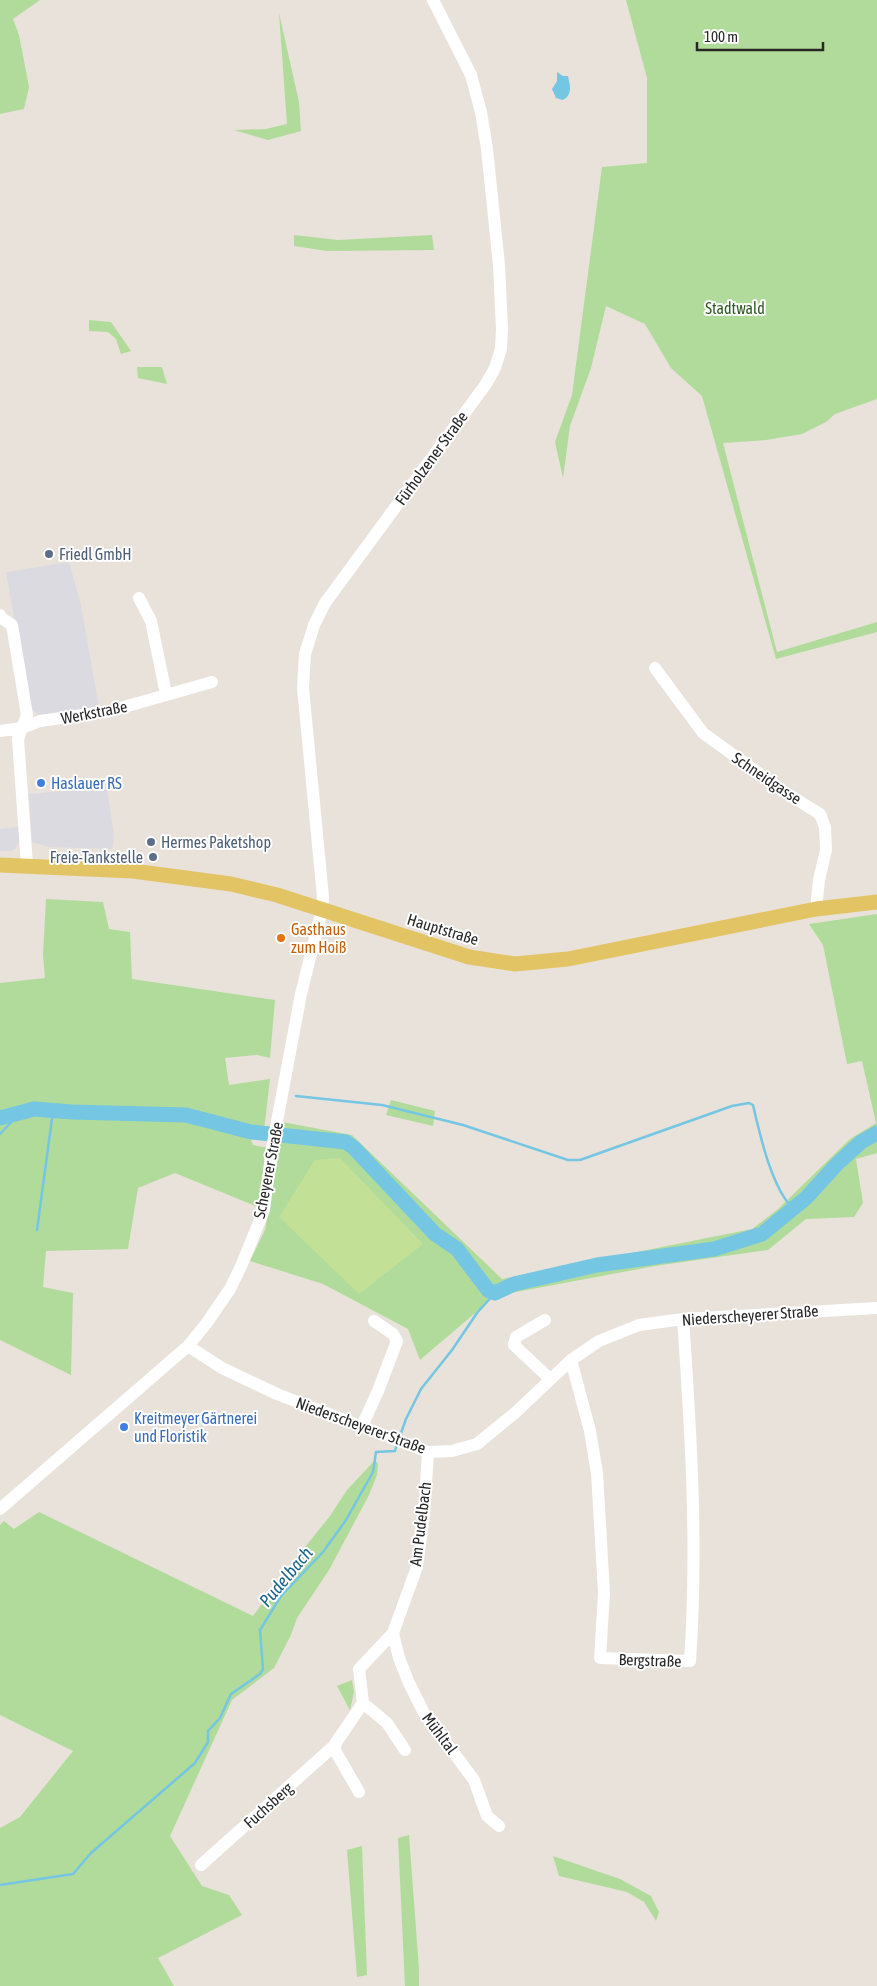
<svg xmlns="http://www.w3.org/2000/svg" width="877" height="1986" font-family="'Asap Condensed',sans-serif">
  <rect width="100%" height="100%" fill="#e8e2da"/>
  <path fill="#dcdae1" d="M 69,562 L 81,605 L 99,708 L 40,716 L 30,707 L 6,572 Z
    M 107,787 L 114,837 L 112,849 L 49,847 L 32,842 L 29,794 Z
    M 19,827 L 20,838 L 16,848 L 11,851 L 0,851 L 0,829 Z"/>
  <path fill="#b1db9a" d="M 0,0 L 40,0 L 13,19 L 19,35 L 29,87 L 24,109 L 0,114 Z
    M 626,0 L 877,0 L 877,399 L 835,414 L 826,422 L 802,434 L 766,440 L 723,443 L 777,652 L 877,622 L 877,632 L 776,659 L 702,396 L 671,368 L 645,324 L 606,306 L 591,368 L 570,426 L 563,478 L 555,442 L 572,395 L 602,167 L 647,163 L 647,78 Z
    M 279,13 L 299,102 L 301,131 L 268,140 L 234,130 L 266,129 L 287,124 Z
    M 294,235 L 338,240 L 432,235 L 434,250 L 327,251 L 294,246 Z
    M 89,320 L 111,322 L 131,351 L 121,354 L 116,339 L 108,332 L 89,331 Z
    M 137,367 L 162,367 L 167,384 L 138,378 Z
    M 46,899 L 103,902 L 109,929 L 130,932 L 132,979 L 275,1000 L 270,1058 L 257,1055 L 225,1058 L 229,1085 L 270,1079 L 264,1130 L 226,1122 L 192,1112 L 50,1105 L 0,1112 L 0,983 L 45,978 L 43,955 Z
    M 877,914 L 877,1153 L 856,1159 L 863,1203 L 854,1217 L 806,1219 L 768,1250 L 655,1266 L 495,1296 L 420,1360 L 408,1329 L 323,1284 L 250,1261 L 265,1230 L 279,1153 L 282,1122 L 352,1135 L 502,1279 L 752,1229 L 777,1210 L 850,1139 L 876,1123 L 862,1061 L 847,1064 L 823,945 L 809,924 Z
    M 391,1100 L 435,1111 L 433,1126 L 386,1115 Z
    M 34,1109 L 53,1111 L 70,1118 L 185,1120 L 250,1137 L 253,1145 L 268,1148 L 258,1207 L 175,1173 L 138,1188 L 128,1249 L 46,1251 L 43,1287 L 73,1293 L 71,1375 L 0,1340 L 0,1115 Z
    M 375,1460 L 378,1464 L 377,1475 L 369,1495 L 329,1570 L 297,1618 L 291,1635 L 274,1668 L 232,1700 L 170,1836 L 202,1886 L 229,1895 L 242,1915 L 158,1958 L 174,1986 L 0,1986 L 0,1828 L 20,1817 L 73,1751 L 0,1715 L 0,1525 L 4,1521 L 14,1529 L 39,1512 L 253,1616 L 285,1572 L 330,1516 L 347,1490 Z
    M 352,1680 L 354,1692 L 350,1710 L 337,1686 Z
    M 409,1835 L 419,1969 L 419,1986 L 405,1986 L 398,1838 Z
    M 362,1846 L 367,1975 L 357,1977 L 347,1850 Z
    M 553,1856 L 620,1879 L 651,1896 L 659,1912 L 656,1921 L 644,1902 L 627,1892 L 559,1876 Z"/>
  <path fill="#c2e197" d="M 340,1158 L 423,1244 L 359,1294 L 279,1217 L 315,1160 Z"/>
  <path fill="#75c6e2" d="M 557,72 L 563,76 L 568,76 C 570,86 573,94 563,100 L 556,98 L 552,89 L 557,81 Z"/>
  <g fill="none" stroke-linecap="round" stroke-linejoin="round">
    <path stroke="#75c6e2" stroke-width="2.5" d="M 296,1096 L 382,1105 L 463,1125 L 568,1160 L 580,1160 L 732,1106 L 749,1103 L 753,1105 C 760,1135 771,1186 793,1209
      M 0,1134 L 19,1114
      M 37,1230 L 53,1111
      M 400,1436 L 406,1419 L 421,1389 L 452,1350 L 477,1313 L 495,1293
      M 0,1885 L 73,1874 L 91,1853 L 195,1763 L 208,1742 L 208,1731 L 220,1718 L 231,1694 L 260,1674 L 263,1669 L 260,1630 L 281,1596 L 323,1552 L 346,1520 L 373,1472 L 376,1452 L 395,1451 L 397,1444"/>
    <path stroke="#75c6e2" stroke-width="15" d="M 0,1118 L 34,1109 L 72,1112 L 186,1115 L 251,1132 L 346,1142 L 354,1148 L 435,1234 L 457,1249 L 488,1290 L 495,1293 L 514,1284 L 597,1265 L 714,1249 L 762,1234 L 806,1198 L 837,1164 L 861,1142 L 877,1133"/>
    <path stroke="#fff" stroke-width="12" d="M 139,598 L 151,621 L 166,694
      M 0,615 L 0,617 L 12,625 L 27,715 L 18,739 L 27,865
      M 655,668 L 703,733 L 786,793 L 820,814 L 825,827 L 826,850 L 819,880 L 816,909
      M 0,731 L 22,728 L 40,721 L 110,711 L 212,682
      M 545,1320 L 516,1337 L 514,1345 L 550,1379
      M 188,1346 L 222,1368 L 277,1394 L 428,1452 L 452,1451 L 477,1444 L 516,1412 L 571,1360 L 599,1341 L 639,1325 L 683,1319 L 877,1308
      M 571,1360 L 590,1431 L 597,1473 L 604,1593 L 600,1658 L 690,1661 C 698,1547 691,1432 683,1319
      M 362,1426 L 378,1391 L 397,1341 L 393,1334 L 374,1321
      M 0,1509 L 188,1346 L 206,1324 L 230,1289 L 242,1264 L 264,1210 L 272,1148 L 301,994 L 322,910 L 323,897 L 303,688 L 305,654 L 314,625 L 325,603 L 486,384 L 495,368 L 501,349 L 502,329 L 499,265 L 487,149 L 481,112 L 471,75 L 433,0
      M 393,1633 L 399,1658 L 409,1683 L 424,1713 L 474,1780 L 487,1816 L 499,1826
      M 405,1750 L 387,1723 L 363,1703 L 359,1669 L 393,1633 L 417,1567 L 424,1515 L 428,1452
      M 359,1792 L 333,1747 L 363,1703
      M 201,1865 L 336,1744"/>
    <path stroke="#e3c464" stroke-width="15" d="M 0,865 L 133,871 L 231,884 L 277,895 L 469,957 L 515,964 L 568,959 L 816,909 L 877,902"/>
  </g>
  <g fill="#5c6f8a" stroke="#fff" stroke-width="2">
    <circle cx="49" cy="554" r="5"/>
    <circle cx="151" cy="842" r="5"/>
    <circle cx="153" cy="857" r="5"/>
  </g>
  <g fill="#3f7fe0" stroke="#fff" stroke-width="2">
    <circle cx="41" cy="783" r="5"/>
    <circle cx="124" cy="1427" r="5"/>
  </g>
  <circle fill="#e8710a" stroke="#fff" stroke-width="2" cx="281" cy="938" r="5"/>
  <g text-anchor="middle" stroke-width="4" stroke-linejoin="round" paint-order="stroke">
    <g font-size="16" fill="#2c5c1f" stroke="#fff">
      <text x="735" y="314">Stadtwald</text>
    </g>
    <g font-size="16" fill="#272727" stroke="#fff">
      <text transform="translate(431 458) rotate(-54)" y="6">Fürholzener Straße</text>
      <text transform="translate(94 712) rotate(-11)" y="6">Werkstraße</text>
      <text transform="translate(767 778) rotate(34)" y="6">Schneidgasse</text>
      <text transform="translate(443 929) rotate(17)" y="6">Hauptstraße</text>
      <text transform="translate(268 1170) rotate(-79)" y="6">Scheyerer Straße</text>
      <text transform="translate(750 1315) rotate(-4)" y="6">Niederscheyerer Straße</text>
      <text transform="translate(361 1425) rotate(20)" y="6">Niederscheyerer Straße</text>
      <text transform="translate(420 1524) rotate(-83)" y="6">Am Pudelbach</text>
      <text transform="translate(650 1660) rotate(2)" y="6">Bergstraße</text>
      <text transform="translate(440 1733) rotate(53)" y="6">Mühltal</text>
      <text transform="translate(268 1805) rotate(-42)" y="6">Fuchsberg</text>
    </g>
    <g font-size="16" fill="#4e5e75" stroke="#fff" text-anchor="start">
      <text x="59" y="560">Friedl GmbH</text>
      <text x="161" y="848">Hermes Paketshop</text>
      <text x="143" y="863" text-anchor="end">Freie-Tankstelle</text>
    </g>
    <g font-size="16" fill="#366cbe" stroke="#fff" text-anchor="start">
      <text x="51" y="789">Haslauer RS</text>
      <text x="134" y="1424">Kreitmeyer Gärtnerei<tspan x="134" dy="18">und Floristik</tspan></text>
    </g>
    <g font-size="16" fill="#c56008" stroke="#fff" text-anchor="start">
      <text x="291" y="935">Gasthaus<tspan x="291" dy="18">zum Hoiß</tspan></text>
    </g>
    <g font-size="18" font-style="italic" fill="#196389" stroke="#fff">
      <text transform="translate(286 1577) rotate(-50)" y="6">Pudelbach</text>
    </g>
  </g>
  <path d="M697 42v8h126v-8" fill="none" stroke="#272727" stroke-width="2.5"/>
  <text x="704" y="42" font-size="15" fill="#272727" stroke="#ffffff" stroke-width="4" paint-order="stroke">100 m</text>
</svg>
